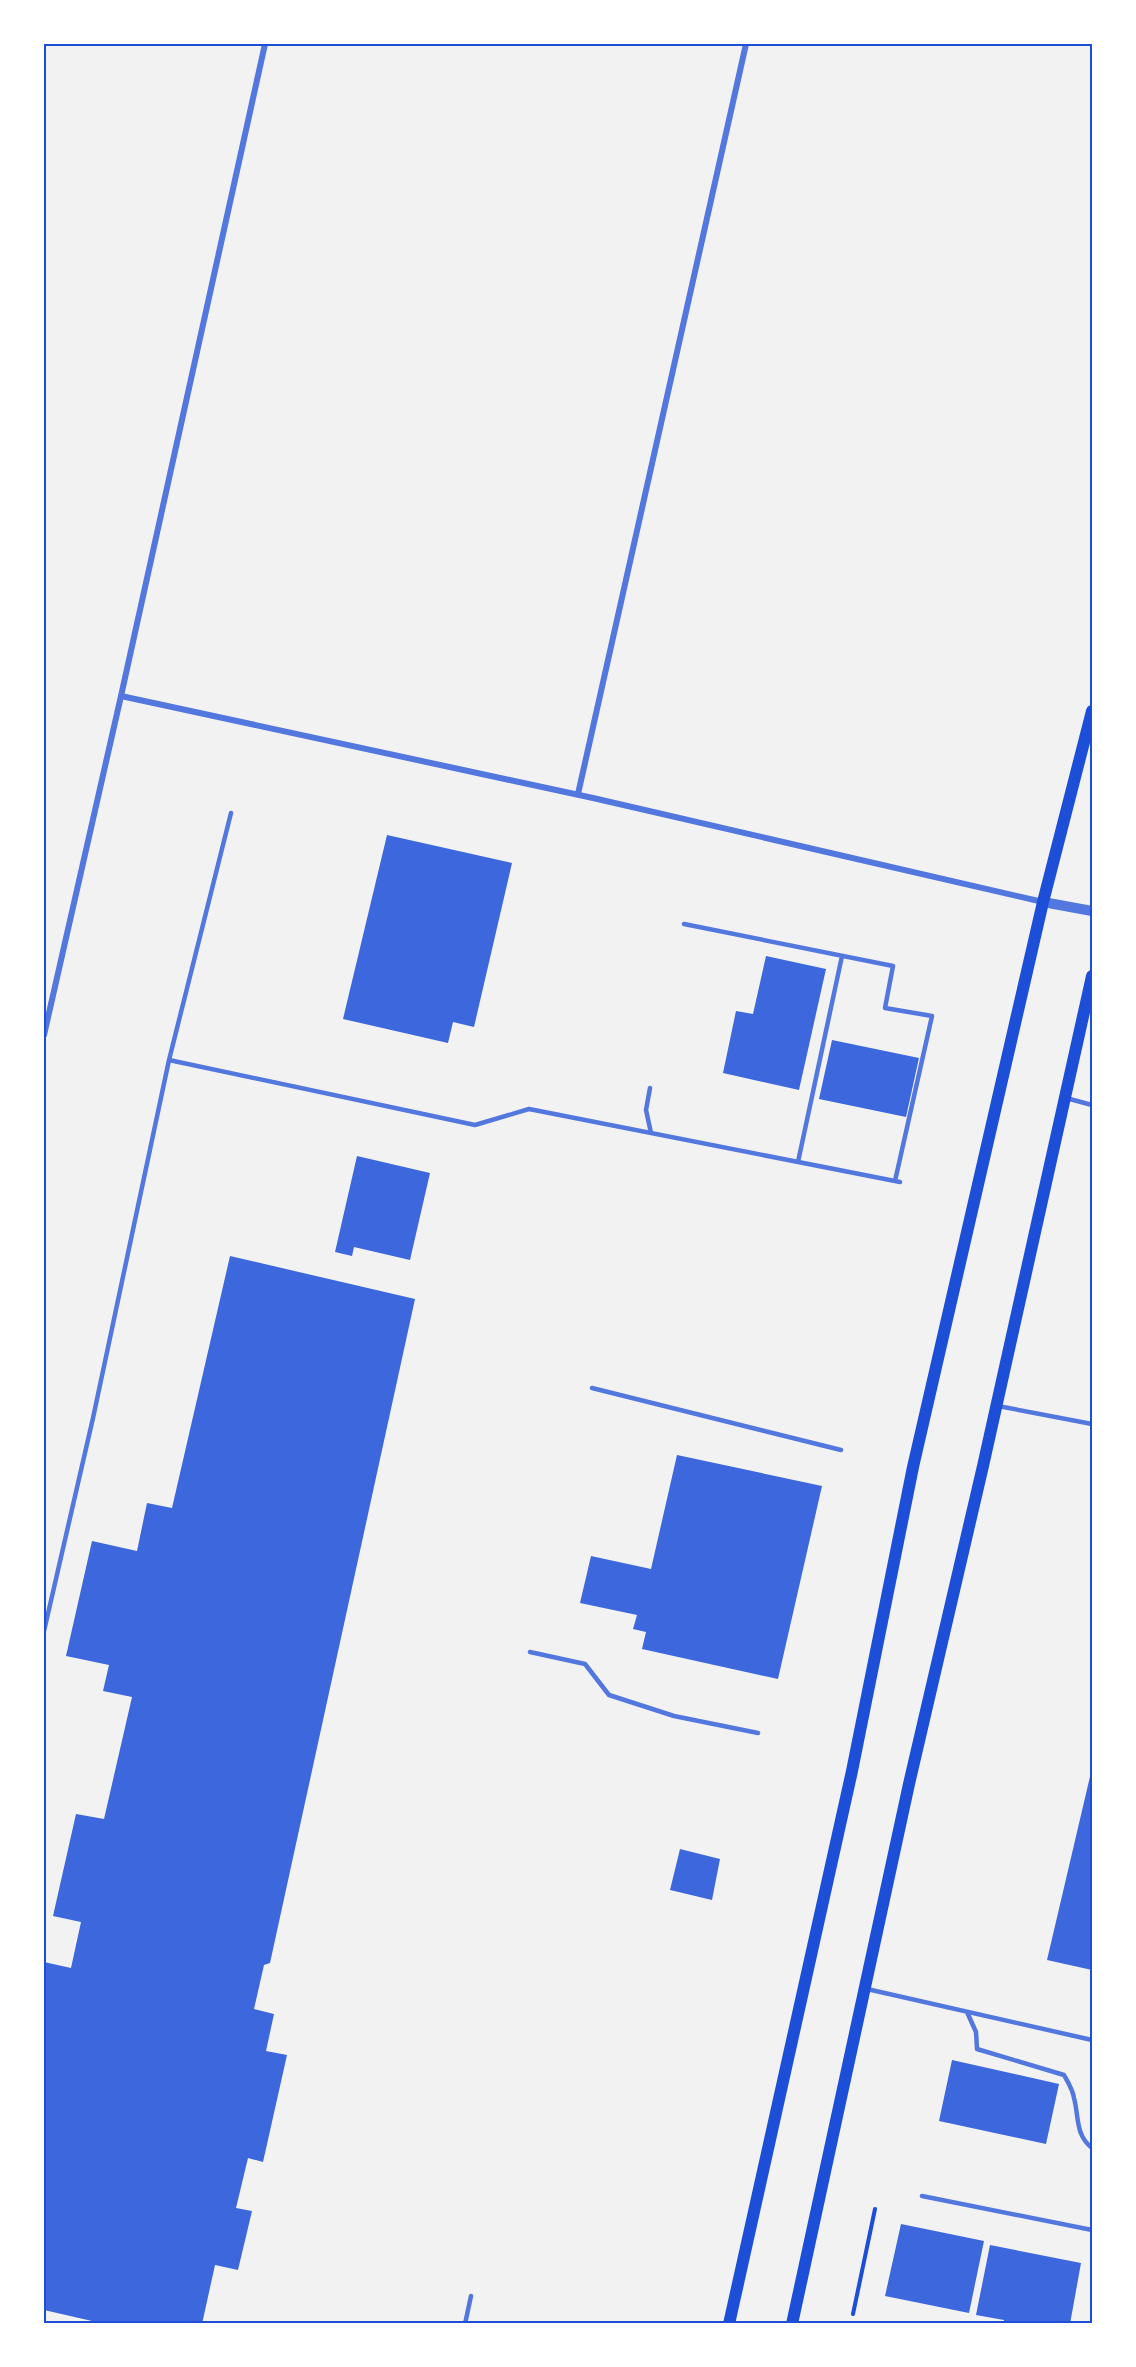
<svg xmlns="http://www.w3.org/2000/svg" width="1136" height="2367" font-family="Quicksand,sans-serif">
  <rect width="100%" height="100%" fill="#f2f2f2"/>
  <path fill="#3d67dc" d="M 387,835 L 512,863 L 474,1027 L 453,1022 L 448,1043 L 343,1019 Z
    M 766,956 L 826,969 L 799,1090 L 723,1073 L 736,1011 L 753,1014 Z
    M 832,1040 L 919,1058 L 906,1117 L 819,1099 Z
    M 357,1156 L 430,1173 L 410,1260 L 354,1247 L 352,1256 L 335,1252 Z
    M 230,1256 L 415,1299 L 270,1963 L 264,1965 L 254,2009 L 274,2014 L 266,2051 L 287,2055 L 263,2162 L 248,2158 L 236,2208 L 252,2211 L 238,2270 L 215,2265 L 202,2324 L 105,2324 L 44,2310 L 44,1962 L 71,1968 L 81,1922 L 53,1916 L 76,1814 L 104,1819 L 132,1697 L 103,1691 L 109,1665 L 66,1656 L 92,1541 L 137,1551 L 147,1503 L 172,1508 Z
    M 677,1455 L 822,1486 L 778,1679 L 642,1649 L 646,1632 L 633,1629 L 637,1615 L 580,1603 L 591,1556 L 651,1569 Z
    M 1092,1768 L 1092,1970 L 1047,1960 Z
    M 680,1849 L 720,1859 L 712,1900 L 670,1890 Z
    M 952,2060 L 1059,2084 L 1046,2144 L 939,2121 Z
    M 901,2224 L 984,2241 L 969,2313 L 885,2296 Z
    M 990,2245 L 1081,2263 L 1070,2324 L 1003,2324 L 1004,2320 L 976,2315 Z"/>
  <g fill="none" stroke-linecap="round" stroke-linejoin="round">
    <path stroke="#1d4ed8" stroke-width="4" d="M 853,2314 L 875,2209"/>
    <path stroke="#5277de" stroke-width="4.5" d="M 684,924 L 893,966 L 885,1008 L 932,1016 L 895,1181
      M 169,1060 L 475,1125 L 529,1109 L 900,1182
      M 650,1088 L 646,1110 L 651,1133
      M 1066,1098 L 1092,1105
      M 798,1162 L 842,956
      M 592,1388 L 841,1450
      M 998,1406 L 1092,1424
      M 44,1631 L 93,1418 L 169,1060 L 231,813
      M 530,1652 L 585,1664 L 609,1695 L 674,1716 L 758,1733
      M 867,1989 L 1092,2040
      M 967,2012 L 976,2032 L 977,2049 L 1064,2075 C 1068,2082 1073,2090 1074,2098 C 1079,2116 1075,2135 1092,2148
      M 922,2196 L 1092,2230
      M 465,2324 L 471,2296"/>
    <path stroke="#5277de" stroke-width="6" d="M 121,696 L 593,798 L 1043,902
      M 578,794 L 746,44
      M 44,1035 L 121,696 L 265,44"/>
    <path stroke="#5277de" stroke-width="10" d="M 1043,902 L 1092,911"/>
    <path stroke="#1d4ed8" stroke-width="12" d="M 729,2324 L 852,1771 L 913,1467 L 1043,902 L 1092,711
      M 792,2324 L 909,1784 L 983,1466 L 1092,976"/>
  </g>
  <rect width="1136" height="2367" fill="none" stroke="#ffffff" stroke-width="90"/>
  <rect x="45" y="45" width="1046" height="2277" fill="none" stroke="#1d4ed8" stroke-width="2"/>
</svg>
